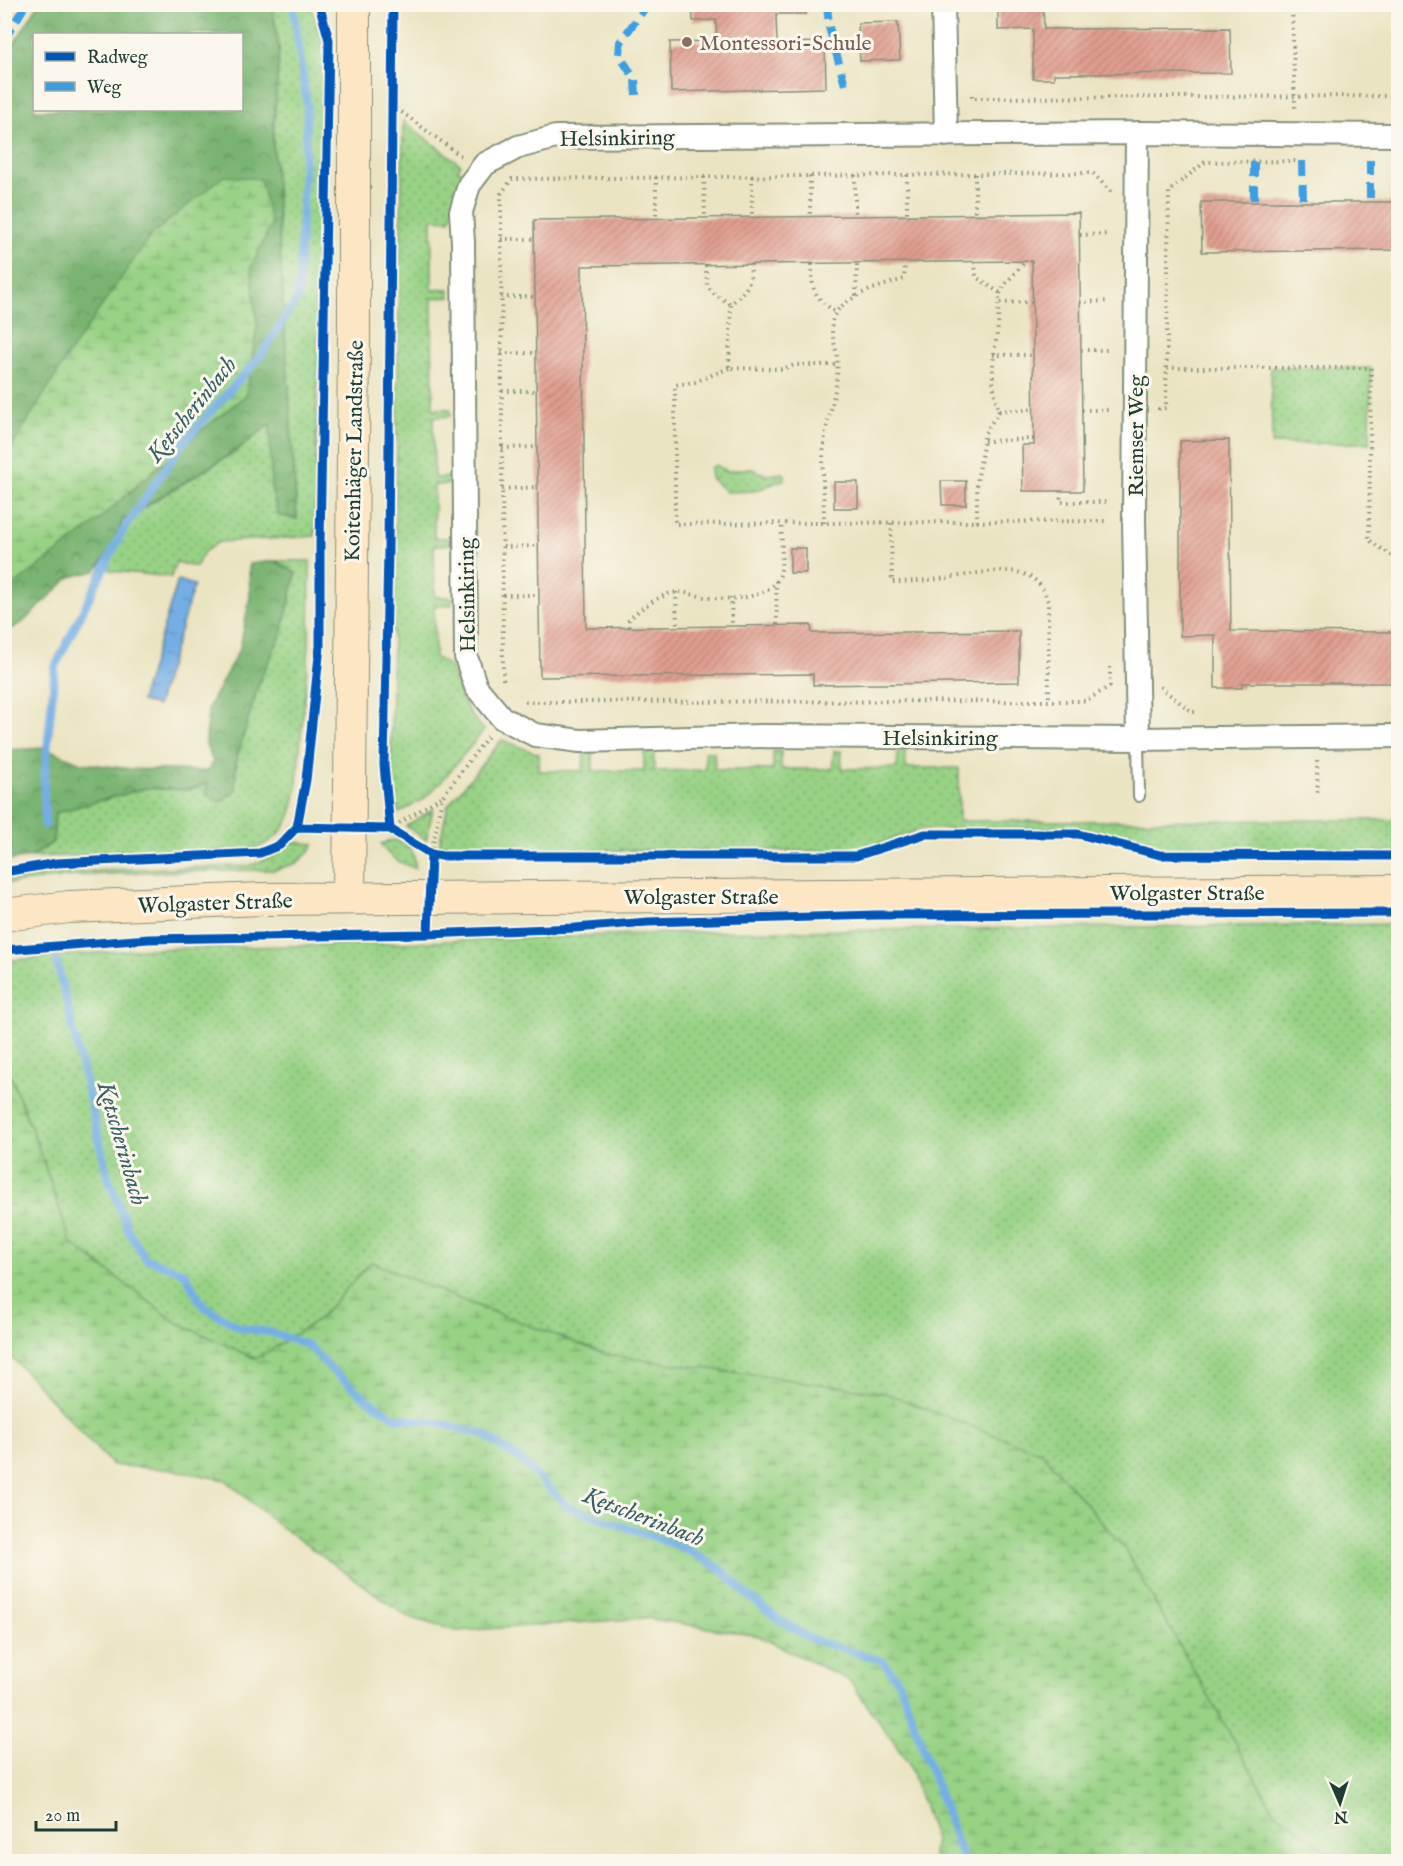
<svg xmlns="http://www.w3.org/2000/svg" width="1403" height="1866" font-family="'IM FELL English',serif">
  <defs>
    <pattern id="grass-dots" width="8" height="8" patternUnits="userSpaceOnUse" patternTransform="scale(1.5)"><rect width="8" height="8" fill="#98d285"/><path d="M2 2h.1M6 6h.1" fill="none" stroke="#7bac6e" stroke-width="1.8" stroke-linecap="round"/></pattern>
    <pattern id="forest-crowns" width="20" height="18" patternUnits="userSpaceOnUse" patternTransform="scale(1.5)"><rect width="20" height="18" fill="#7ab472"/><path d="M2 6a3 3 0 1 1 6 0M12 15a3 3 0 1 1 6 0" fill="none" stroke="#63945e"/></pattern>
    <pattern id="wetland-marsh" width="20" height="14" patternUnits="userSpaceOnUse" patternTransform="scale(1.5)"><rect width="20" height="14" fill="#98d285"/><path d="M1 5h8M5 5V1M11 12h8M15 12V8" fill="none" stroke="#7bac6e"/></pattern>
    <pattern id="water-ripples" width="26" height="14" patternUnits="userSpaceOnUse" patternTransform="scale(1.5)"><rect width="26" height="14" fill="#75aee5"/><path d="M2 4q2-2 4 0t4 0M15 11q2-2 4 0t4 0" fill="none" stroke="#5f8fba"/></pattern>
    <pattern id="building-hatch" width="6" height="6" patternUnits="userSpaceOnUse" patternTransform="scale(1.5)"><rect width="6" height="6" fill="#e19e8f"/><path d="M-1 1l2-2M0 6l6-6M5 7l2-2" fill="none" stroke="#b68276"/></pattern>
  </defs>
  <rect width="100%" height="100%" fill="#fbf7ec"/>
  <filter id="ink" filterUnits="userSpaceOnUse"><feTurbulence type="fractalNoise" baseFrequency=".0167" numOctaves="2"/><feDisplacementMap in="SourceGraphic" scale="12" xChannelSelector="R" yChannelSelector="G"/><feConvolveMatrix kernelMatrix="1 2 1 2 8 2 1 2 1" color-interpolation-filters="sRGB"/></filter>
  <filter id="wash" filterUnits="userSpaceOnUse"><feTurbulence type="fractalNoise" baseFrequency=".008" numOctaves="4" result="noise"/><feDisplacementMap in="SourceGraphic" scale="24" xChannelSelector="R" yChannelSelector="G"/><feGaussianBlur stdDeviation="1.35" result="paint"/><feColorMatrix in="noise" values="0 0 0 0 0 0 0 0 0 0 0 0 0 0 0 0 0 1.4 0 .05"/><feComposite in="paint" operator="in"/></filter>
  <g filter="url(#wash)">
    <rect width="100%" height="100%" fill="#ebe4c3"/>
    <path fill="url(#grass-dots)" stroke="#5c885c" stroke-width="1.5" d="M 272,5 L 310,5 L 322,39 L 323,47 L 315,536 L 219,542 L 204,552 L 196,567 L 176,562 L 171,577 L 113,571 L 99,566 L 114,546 L 122,521 L 235,452 L 271,424 L 271,487 L 278,514 L 297,519 L 273,142 L 279,48 Z
      M 403,121 L 461,165 L 458,169 L 467,177 L 458,192 L 450,220 L 432,219 L 432,290 L 449,289 L 450,297 L 432,298 L 433,409 L 450,409 L 451,416 L 433,417 L 434,478 L 450,477 L 451,484 L 434,485 L 434,538 L 450,538 L 450,544 L 434,546 L 435,597 L 452,597 L 452,605 L 434,606 L 435,657 L 451,668 L 460,696 L 472,716 L 484,730 L 441,782 L 424,799 L 399,813 L 394,805 L 391,739 Z
      M 1271,368 L 1371,368 L 1370,443 L 1272,444 Z
      M 716,465 L 726,471 L 730,471 L 749,468 L 767,475 L 783,473 L 785,475 L 785,479 L 755,491 L 726,492 L 711,478 L 710,468 Z
      M 275,561 L 310,561 L 309,646 L 296,793 C 291,823 281,841 250,850 L 31,857 L 53,842 L 55,813 L 146,788 L 189,790 L 207,783 L 235,791 L 236,760 L 261,677 L 282,633 L 296,573 Z
      M 502,740 L 539,754 L 539,771 L 583,771 L 584,753 L 593,753 L 593,771 L 642,771 L 644,772 L 644,752 L 654,752 L 654,771 L 705,770 L 705,752 L 714,752 L 715,770 L 773,770 L 773,751 L 781,751 L 781,769 L 832,769 L 834,751 L 841,751 L 842,769 L 897,768 L 898,751 L 905,750 L 906,768 L 959,768 L 959,821 L 1398,820 L 1398,852 L 1162,851 L 1081,828 L 922,829 L 857,851 L 438,850 L 448,805 Z
      M 433,809 L 426,840 L 406,826 Z
      M 393,840 C 410,844 415,850 415,868 C 401,864 388,857 381,844 Z
      M 291,842 L 314,844 L 311,850 L 297,863 L 275,870 L 145,872 L 74,876 L 5,884 L 6,880 L 74,872 L 129,869 L 248,866 L 273,857 Z
      M 1398,924 L 1398,1861 L 1341,1861 L 1274,1811 L 1124,1548 L 736,1374 L 608,1355 L 464,1301 L 371,1262 L 317,1321 L 256,1359 L 176,1322 L 71,1243 L 37,1143 L 5,1061 L 4,961 L 142,949 L 343,945 L 693,932 Z"/>
    <path fill="url(#forest-crowns)" stroke="#4c7853" stroke-width="1.5" fill-rule="evenodd" d="M 38,5 L 272,5 L 279,48 L 273,142 L 297,519 L 278,515 L 271,487 L 270,424 L 234,452 L 122,520 L 114,545 L 95,571 L 70,577 L 22,623 L 5,632 L 5,592 L 90,527 L 178,449 L 246,395 L 257,326 L 251,268 L 271,224 L 21,432 L 5,458 L 4,60 ZM 34,34 L 242,34 L 242,110 L 34,110 Z
      M 275,561 L 296,573 L 282,633 L 261,677 L 236,760 L 235,791 L 220,802 L 206,793 L 207,783 L 189,790 L 146,788 L 55,813 L 53,842 L 31,857 L 5,861 L 5,750 L 45,748 L 81,763 L 132,769 L 208,771 L 213,762 L 206,744 L 208,708 L 240,648 L 250,597 L 249,564 Z"/>
    <path fill="url(#wetland-marsh)" stroke="#5c885c" stroke-width="1.5" d="M 224,176 L 260,179 L 271,224 L 251,268 L 257,326 L 246,395 L 178,449 L 90,527 L 5,592 L 5,458 L 70,352 L 151,235 Z
      M 4,1061 L 37,1143 L 71,1243 L 176,1322 L 256,1359 L 317,1321 L 371,1262 L 464,1301 L 608,1355 L 885,1393 L 1042,1453 L 1124,1548 L 1274,1811 L 1341,1861 L 932,1861 L 935,1840 L 909,1764 L 850,1681 L 759,1636 L 646,1618 L 457,1631 L 408,1617 L 274,1522 L 226,1480 L 174,1470 L 112,1465 L 5,1350 Z"/>
    <path fill="url(#water-ripples)" stroke="#4a768c" stroke-width="1.5" d="M 178,580 L 194,585 L 157,706 L 141,701 Z"/>
    <g fill="none" stroke-linecap="round" stroke-linejoin="round">
      <path stroke="#75aee5" stroke-width="8" d="M 45,825 L 44,783 L 55,667 L 122,532 L 183,443 L 262,354 L 298,297 L 307,105 L 293,4
        M 57,962 L 108,1177 L 129,1232 L 145,1258 L 185,1273 L 202,1305 L 240,1328 L 270,1332 L 308,1345 L 332,1370 L 367,1399 L 396,1418 L 434,1422 L 483,1434 L 521,1460 L 568,1507 L 684,1548 L 722,1570 L 745,1593 L 778,1619 L 811,1639 L 883,1661 L 899,1682 L 964,1862"/>
    </g>
    <g id="blocks">
      <path fill="url(#building-hatch)" d="M 692,4 L 806,4 L 806,14 L 776,14 L 777,43 L 825,42 L 826,88 L 671,92 L 670,42 L 717,41 L 716,20 L 693,21 Z
        M 998,4 L 1043,4 L 1044,29 L 1230,28 L 1231,73 L 1054,74 L 1054,79 L 1033,79 L 1033,29 L 998,30 Z
        M 898,22 L 900,60 L 860,61 L 858,23 Z
        M 1201,202 L 1398,202 L 1398,250 L 1202,252 Z
        M 1079,213 L 1083,491 L 1023,491 L 1022,445 L 1034,445 L 1032,261 L 582,266 L 586,628 L 811,625 L 812,633 L 1019,631 L 1019,682 L 813,685 L 813,674 L 540,677 L 534,220 Z
        M 1229,440 L 1231,631 L 1398,632 L 1398,683 L 1242,683 L 1242,688 L 1215,688 L 1215,635 L 1180,636 L 1180,441 Z
        M 941,481 L 966,481 L 966,505 L 942,505 Z
        M 834,482 L 858,482 L 858,508 L 834,508 Z
        M 790,548 L 806,548 L 806,573 L 790,573 Z"/>
    </g>
  </g>
  <g filter="url(#ink)">
    <use href="#blocks" fill-opacity="0" stroke="#85907c" stroke-width="1.5"/>
    <g fill="none" stroke-linecap="round" stroke-linejoin="round">
      <g stroke="#85907c" stroke-width="14">
        <path id="service" d="M 1138,739 L 1139,796"/>
      </g>
      <g stroke="#85907c" stroke-width="26">
        <path id="minor" d="M 943,4 L 946,135
          M 1137,133 L 1134,520 L 1138,739
          M 1398,135 L 1137,133 L 556,137 L 518,147 L 485,164 L 469,185 L 461,212 L 463,242 L 466,657 L 476,687 L 502,718 L 535,735 L 580,741 L 762,736 L 1138,739 L 1398,736"/>
      </g>
      <g stroke="#85907c" stroke-width="34">
        <path id="secondary" d="M 349,898 L 354,340 L 354,4
          M 4,915 L 69,907 L 262,899 L 1398,891"/>
      </g>
      <path stroke="#85907c" stroke-width="4" stroke-dasharray="1.5 4.5" stroke-linecap="butt" d="M 319,4 L 324,18
        M 1292,4 L 1295,109
        M 969,10 L 998,9
        M 972,95 L 972,98 L 1398,96
        M 392,105 L 461,156
        M 975,174 L 975,214
        M 855,175 L 855,216
        M 907,175 L 907,215
        M 752,176 L 752,217
        M 810,176 L 810,216
        M 656,177 L 656,218
        M 704,177 L 705,218
        M 1080,235 L 1110,234
        M 501,239 L 534,239
        M 975,262 L 976,277 L 1000,293
        M 751,264 C 751,286 747,289 731,304 L 729,368 L 781,369 L 795,365 L 837,365
        M 812,264 C 812,293 813,295 836,313
        M 706,265 C 706,290 709,292 731,304
        M 856,296 L 857,263
        M 501,297 L 535,297
        M 1080,302 L 1110,301
        M 1000,303 L 1033,302
        M 1081,350 L 1110,350
        M 501,353 L 536,353
        M 993,355 L 1034,355
        M 729,368 L 695,382 L 675,385 L 675,524 L 1109,521
        M 1167,368 L 1371,368 L 1369,540 L 1398,560
        M 502,391 L 536,391
        M 1082,410 L 1110,410
        M 1159,410 L 1159,409 L 1166,408 L 1169,191 L 1205,162 L 1297,161
        M 999,411 L 1034,409
        M 984,441 L 1034,439
        M 502,448 L 537,447
        M 502,489 L 537,487
        M 1060,491 L 1061,502 L 1109,502
        M 977,522 L 977,483 L 985,433 L 999,411 C 989,378 993,360 998,327 C 999,317 997,304 1000,294 C 1003,284 1019,269 1026,261
        M 824,523 C 824,494 821,464 825,436 C 829,410 840,384 837,358 C 836,342 825,325 838,310 C 854,292 883,286 904,279 L 905,262
        M 891,523 L 892,582 C 910,582 929,580 947,578 C 981,574 1036,555 1048,602 L 1049,701
        M 503,547 L 538,546
        M 776,581 L 777,625
        M 676,592 L 677,626
        M 503,595 L 539,595
        M 731,597 L 732,626
        M 320,608 L 321,505
        M 629,627 L 629,620 C 637,610 659,596 672,593 C 683,591 694,595 704,597 C 726,601 771,600 780,575 C 783,564 781,536 782,523
        M 1110,667 L 1110,686
        M 503,680 L 501,194 L 512,179 L 1093,173 L 1111,192 L 1111,194
        M 1160,687 L 1192,712 L 1195,712
        M 525,702 L 1085,701 L 1111,686
        M 1317,761 L 1318,796
        M 297,827 L 322,828
        M 377,829 L 390,829 L 441,797
        M 431,854 L 442,797 L 488,736
        M 4,872 L 57,863 L 260,853 L 280,845 L 297,827 L 306,780 L 320,649"/>
      <use href="#service" stroke="#fff" stroke-width="10"/>
      <use href="#minor" stroke="#fff" stroke-width="22"/>
      <use href="#secondary" stroke="#fce6c4" stroke-width="32"/>
      <path stroke="#3c9ee2" stroke-width="8" stroke-dasharray="15 8" stroke-linecap="butt" d="M 827,4 L 829,27 L 845,85
        M 4,40 L 26,4
        M 636,95 L 635,79 L 619,55 L 620,42 L 648,4
        M 1370,160 L 1370,202
        M 1302,161 L 1303,202
        M 1254,162 L 1254,202"/>
      <g stroke="#fbf7ec" stroke-width="13">
        <path id="cycleway" d="M 393,4 L 388,548 L 384,765 L 390,829 L 431,854 L 442,856 L 856,856 L 925,834 L 1078,834 L 1160,855 L 1398,856
          M 297,827 L 390,829
          M 4,872 L 57,863 L 260,853 L 280,845 L 297,827 L 306,780 L 320,646 L 320,544 L 329,40 L 319,4
          M 428,934 L 431,854
          M 4,950 L 149,939 L 428,934 L 575,928 L 648,922 L 875,915 L 1398,913"/>
      </g>
      <use href="#cycleway" stroke="#0057b8" stroke-width="9"/>
    </g>
  </g>
  <circle fill="#8d6e63" stroke="#fbf7ec" stroke-width="2" cx="687" cy="42" r="6"/>
  <g text-anchor="middle" stroke-width="6" stroke-linejoin="round" paint-order="stroke">
    <g font-size="22" fill="#785e54" stroke="#fbf7ec" text-anchor="start">
      <text x="699" y="50">Montessori-Schule</text>
    </g>
    <g font-size="22" fill="#1f3d34" stroke="#fbf7ec">
      <text transform="translate(617 137) rotate(-1)" y="8">Helsinkiring</text>
      <text transform="translate(1135 436) rotate(-90)" y="8">Riemser Weg</text>
      <text transform="translate(353 451) rotate(-89)" y="8">Koitenhäger Landstraße</text>
      <text transform="translate(466 595) rotate(-91)" y="8">Helsinkiring</text>
      <text x="940" y="745">Helsinkiring</text>
      <text x="1187" y="900">Wolgaster Straße</text>
      <text x="701" y="904">Wolgaster Straße</text>
      <text transform="translate(215 902) rotate(-2)" y="8">Wolgaster Straße</text>
    </g>
    <g font-size="24" font-style="italic" fill="#395f69" stroke="#fbf7ec">
      <text transform="translate(191 409) rotate(-51)" y="8">Ketscherinbach</text>
      <text transform="translate(123 1143) rotate(74)" y="8">Ketscherinbach</text>
      <text transform="translate(644 1516) rotate(21)" y="8">Ketscherinbach</text>
    </g>
  </g>
  <rect width="1403" height="1866" fill="none" stroke="#fbf7ec" stroke-width="24"/>
  <rect x="33" y="33" width="210" height="78" fill="#fbf7ec" stroke="#a3ada2" stroke-width="1.5"/>
  <rect x="45" y="52" width="30" height="9" fill="#0057b8" stroke="#a3ada2" stroke-width="1.5"/>
  <text x="87" y="63" font-size="18" fill="#1f3d34">Radweg</text>
  <rect x="45" y="82" width="30" height="9" fill="#3c9ee2" stroke="#a3ada2" stroke-width="1.5"/>
  <text x="87" y="93" font-size="18" fill="#1f3d34">Weg</text>
  <g transform="translate(1340 1803) rotate(177)" stroke="#fbf7ec" stroke-width="4.5" paint-order="stroke">
  <path d="M0-4.5L10 22L0 15L-10 22Z" fill="#1f3d34"/>
  <text y="-9" font-size="16" font-weight="bold" text-anchor="middle" fill="#1f3d34">N</text>
  </g>
  <path d="M36 1821v9h80v-9" fill="none" stroke="#1f3d34" stroke-width="3"/>
  <text x="45" y="1821" font-size="18" fill="#1f3d34" stroke="#fbf7ec" stroke-width="4.5" paint-order="stroke">20 m</text>
</svg>
